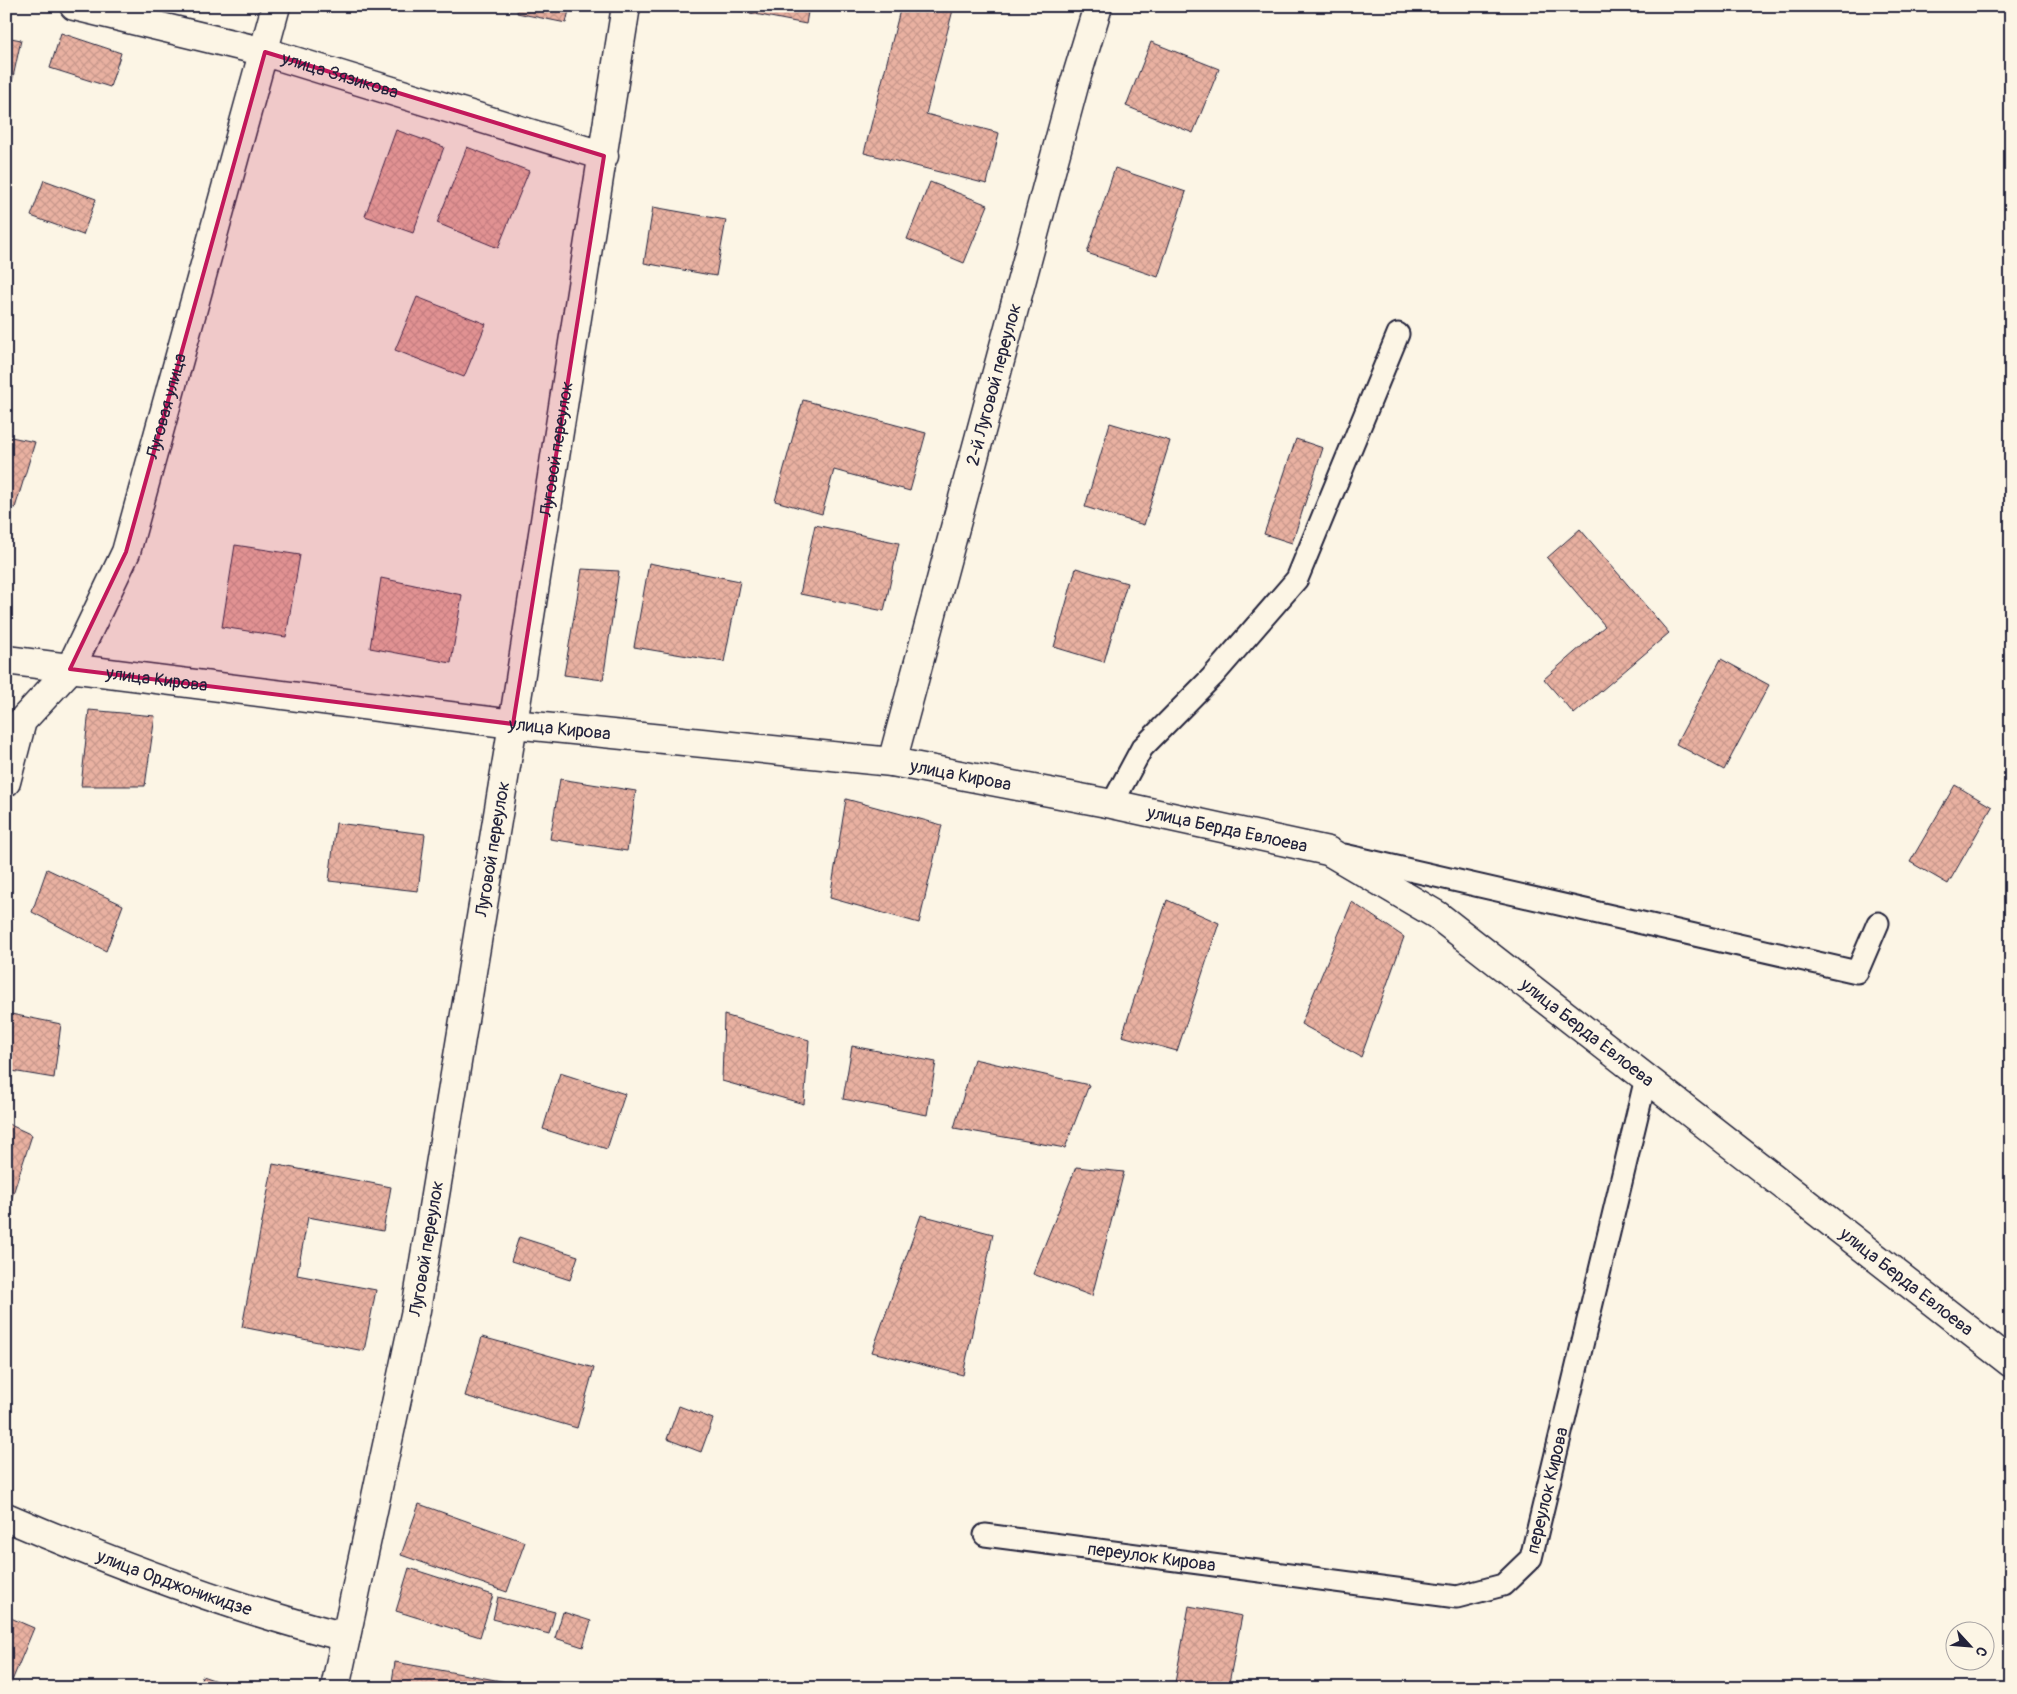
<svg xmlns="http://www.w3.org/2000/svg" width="2017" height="1694" font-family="Pangolin,sans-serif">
  <defs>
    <pattern id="building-cross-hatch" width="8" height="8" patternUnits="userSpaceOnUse" patternTransform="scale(1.25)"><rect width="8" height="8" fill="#e9b1a1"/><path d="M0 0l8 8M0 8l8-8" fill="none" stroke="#c8988c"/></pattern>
  </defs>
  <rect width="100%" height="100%" fill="#fcf5e5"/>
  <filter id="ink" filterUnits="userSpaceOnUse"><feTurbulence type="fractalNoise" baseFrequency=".02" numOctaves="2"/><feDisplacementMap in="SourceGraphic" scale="10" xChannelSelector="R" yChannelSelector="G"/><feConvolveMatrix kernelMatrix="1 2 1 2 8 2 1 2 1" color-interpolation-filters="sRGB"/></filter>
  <g filter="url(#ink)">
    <path fill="url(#building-cross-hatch)" stroke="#22223b" d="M 518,6 L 570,6 L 566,23 L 517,13 Z
      M 724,6 L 809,6 L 806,24 L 724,8 Z
      M 901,6 L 954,6 L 926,114 L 999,133 L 987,184 L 864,153 Z
      M 61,33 L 121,53 L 110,87 L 50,68 Z
      M 6,37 L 21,40 L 6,110 Z
      M 1151,42 L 1219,69 L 1193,133 L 1126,106 Z
      M 396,130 L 444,147 L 413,233 L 365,216 Z
      M 467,147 L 529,171 L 498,248 L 437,223 Z
      M 1115,168 L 1186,192 L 1158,277 L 1087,253 Z
      M 44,180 L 96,199 L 83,235 L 31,216 Z
      M 930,182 L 988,205 L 964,263 L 907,239 Z
      M 653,207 L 726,220 L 716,276 L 644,263 Z
      M 417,297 L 486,324 L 464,377 L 395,350 Z
      M 6,299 L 10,299 L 6,343 Z
      M 803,400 L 926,433 L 910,491 L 834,470 L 822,514 L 775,501 Z
      M 1110,423 L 1170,441 L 1144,525 L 1085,507 Z
      M 6,436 L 35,442 L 15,508 L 6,505 Z
      M 1296,439 L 1323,448 L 1292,543 L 1264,534 Z
      M 815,525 L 899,543 L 884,611 L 800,594 Z
      M 1580,529 L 1669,633 L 1574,714 L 1544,679 L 1605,626 L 1547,558 Z
      M 235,545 L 300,555 L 286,637 L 222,627 Z
      M 649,563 L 740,581 L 724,662 L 634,647 Z
      M 1076,568 L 1127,583 L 1104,662 L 1054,647 Z
      M 582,569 L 619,571 L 603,680 L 564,675 Z
      M 381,578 L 462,595 L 451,663 L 370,648 Z
      M 1721,659 L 1769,685 L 1724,770 L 1676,744 Z
      M 89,710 L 155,716 L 145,786 L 81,786 Z
      M 560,779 L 636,791 L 627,851 L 550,839 Z
      M 1955,785 L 1992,807 L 1948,884 L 1910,862 Z
      M 846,799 L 942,825 L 919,923 L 830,898 Z
      M 336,823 L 425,834 L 418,891 L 329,881 Z
      M 47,869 L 123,905 L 106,951 L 32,912 Z
      M 1167,900 L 1219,923 L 1177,1051 L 1122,1036 Z
      M 1352,902 L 1404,937 L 1361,1057 L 1301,1024 Z
      M 6,1013 L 61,1024 L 54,1078 L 6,1070 Z
      M 724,1015 L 809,1040 L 804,1104 L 722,1081 Z
      M 852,1046 L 936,1062 L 927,1115 L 843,1099 Z
      M 974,1059 L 1089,1085 L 1065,1148 L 954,1128 Z
      M 560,1073 L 625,1094 L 607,1149 L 543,1129 Z
      M 6,1123 L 32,1135 L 11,1200 L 6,1197 Z
      M 273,1164 L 391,1187 L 383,1231 L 308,1217 L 297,1275 L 376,1290 L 364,1351 L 242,1327 Z
      M 1076,1167 L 1124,1172 L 1092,1296 L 1033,1274 Z
      M 921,1215 L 993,1234 L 963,1375 L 872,1352 Z
      M 519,1237 L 578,1256 L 570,1280 L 511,1261 Z
      M 482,1337 L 594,1368 L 577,1428 L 465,1396 Z
      M 679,1406 L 713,1419 L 701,1452 L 667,1439 Z
      M 419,1504 L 525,1542 L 507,1592 L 401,1555 Z
      M 409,1568 L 493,1595 L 480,1637 L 396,1611 Z
      M 498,1597 L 555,1612 L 549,1634 L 493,1619 Z
      M 1189,1606 L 1242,1616 L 1228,1688 L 1174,1688 Z
      M 563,1612 L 591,1621 L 583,1647 L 555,1638 Z
      M 6,1616 L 34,1628 L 9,1688 L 6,1688 Z
      M 395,1662 L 529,1686 L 528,1688 L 391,1688 Z
      M 202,1676 L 237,1688 L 198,1688 Z"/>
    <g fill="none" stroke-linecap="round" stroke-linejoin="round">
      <g stroke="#22223b" stroke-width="25">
        <g id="lane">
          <path d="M 1112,804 L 1142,748 L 1212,677 L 1297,579 L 1398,334"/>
          <path d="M 1344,855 L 1857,972 L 1878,923"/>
          <path id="s1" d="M 985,1535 L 1457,1597 L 1503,1585 L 1531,1558 L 1646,1078"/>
        </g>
      </g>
      <g stroke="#22223b" stroke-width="31">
        <g id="street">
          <path id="s2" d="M 74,6 L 265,52 L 604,156"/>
          <path id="s3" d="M 892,762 L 1075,82 L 1098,6"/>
          <path id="s4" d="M 6,782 L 22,721 L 70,669 L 126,552 L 276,6"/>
          <path id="s5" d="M 6,1517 C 115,1564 231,1608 346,1637"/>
          <path id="s6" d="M 335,1688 L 416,1310 L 513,724 L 626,6"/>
        </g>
      </g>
      <g stroke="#22223b" stroke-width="31">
        <g id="secondary">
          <path id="s7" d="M 6,660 L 513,724 L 892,762 L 1112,804 L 1328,851 L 1437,915 L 2011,1363"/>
        </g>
      </g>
      <use href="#lane" stroke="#fcf5e5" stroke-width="21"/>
      <use href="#street" stroke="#fcf5e5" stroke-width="28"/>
      <use href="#secondary" stroke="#fcf5e5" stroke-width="28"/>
    </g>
  </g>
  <path fill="#c2185b" fill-opacity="0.2" stroke="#c2185b" stroke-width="4" stroke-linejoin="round" d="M 265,52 L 604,156 L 513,724 L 70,669 L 126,552 Z"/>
  <g text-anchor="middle" stroke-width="4.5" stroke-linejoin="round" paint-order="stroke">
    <g font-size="18" fill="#22223b" stroke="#fcf5e5">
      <text dy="6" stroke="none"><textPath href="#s2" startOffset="275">улица Зязикова</textPath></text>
      <text dy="6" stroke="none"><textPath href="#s3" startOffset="391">2-й Луговой переулок</textPath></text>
      <text dy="6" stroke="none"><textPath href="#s4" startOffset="415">Луговая улица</textPath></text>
      <text dy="6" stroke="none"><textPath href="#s6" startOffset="1259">Луговой переулок</textPath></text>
      <text dy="6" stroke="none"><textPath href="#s7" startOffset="152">улица Кирова</textPath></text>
      <text dy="6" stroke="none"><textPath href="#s7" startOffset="558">улица Кирова</textPath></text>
      <text dy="6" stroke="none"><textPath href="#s7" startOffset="962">улица Кирова</textPath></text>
      <text dy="6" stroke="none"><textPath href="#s7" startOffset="1234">улица Берда Евлоева</textPath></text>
      <text dy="6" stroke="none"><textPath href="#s6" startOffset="854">Луговой переулок</textPath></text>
      <text dy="6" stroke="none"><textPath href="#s7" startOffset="1654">улица Берда Евлоева</textPath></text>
      <text dy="6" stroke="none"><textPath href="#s6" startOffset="449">Луговой переулок</textPath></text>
      <text dy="6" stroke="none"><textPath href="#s7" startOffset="2059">улица Берда Евлоева</textPath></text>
      <text dy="6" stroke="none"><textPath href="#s1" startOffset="632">переулок Кирова</textPath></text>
      <text dy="6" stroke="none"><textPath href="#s1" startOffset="168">переулок Кирова</textPath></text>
      <text dy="6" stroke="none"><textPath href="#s5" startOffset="181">улица Орджоникидзе</textPath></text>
    </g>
  </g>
  <rect width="2017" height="1694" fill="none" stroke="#fcf5e5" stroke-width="25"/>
  <rect x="12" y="12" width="1992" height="1669" fill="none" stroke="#22223b" stroke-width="2" filter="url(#ink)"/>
  <g transform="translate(1970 1646) rotate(116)"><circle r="24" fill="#fcf5e5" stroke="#a5a1a1"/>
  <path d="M0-4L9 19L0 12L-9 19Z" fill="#22223b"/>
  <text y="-8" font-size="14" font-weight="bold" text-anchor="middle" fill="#22223b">С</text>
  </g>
</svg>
